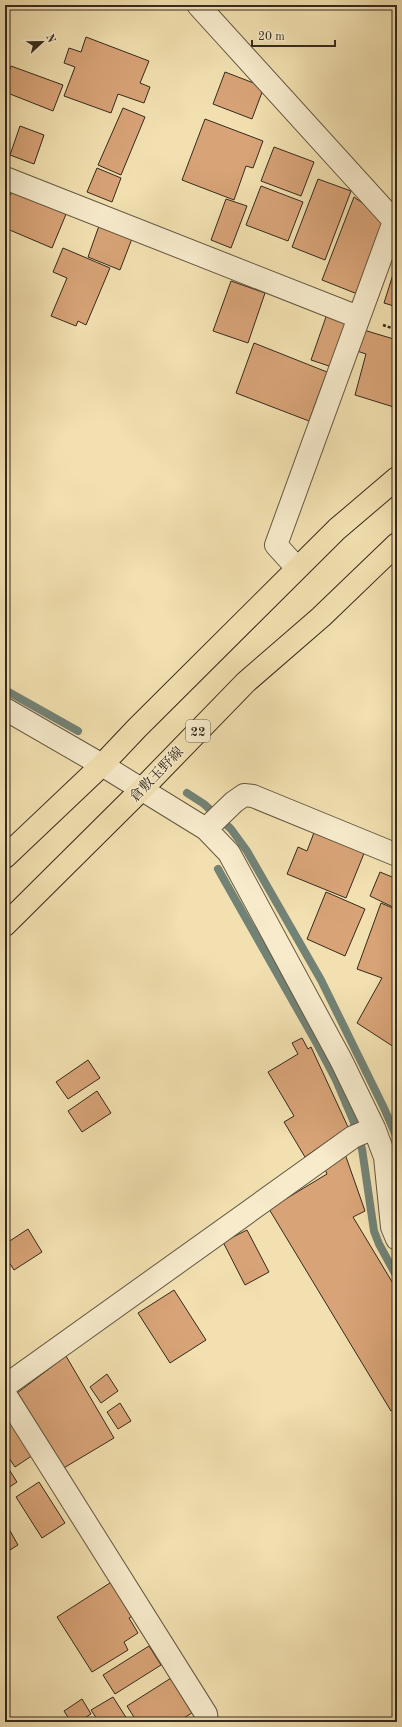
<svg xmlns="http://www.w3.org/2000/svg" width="402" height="1727" font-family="'Old Standard TT','Noto Serif JP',serif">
  <rect width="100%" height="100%" fill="#f2e0b0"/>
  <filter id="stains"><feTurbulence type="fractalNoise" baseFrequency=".005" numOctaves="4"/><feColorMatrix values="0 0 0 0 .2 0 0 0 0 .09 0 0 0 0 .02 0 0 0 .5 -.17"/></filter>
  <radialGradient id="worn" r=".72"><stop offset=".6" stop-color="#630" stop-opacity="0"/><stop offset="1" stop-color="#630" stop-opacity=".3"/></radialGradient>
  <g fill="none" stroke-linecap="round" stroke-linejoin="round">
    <path stroke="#728275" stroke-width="8" d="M 5,690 L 78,731
      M 187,793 L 204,804 L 231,829 L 247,851 L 321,980 L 384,1108 L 397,1138
      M 218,869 L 316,1042 L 336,1080 L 353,1120 L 362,1149 L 374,1231 L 379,1244 L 397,1277"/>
  </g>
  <path fill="#d7a377" stroke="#352a1d" d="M 86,37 L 149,61 L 140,83 L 150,87 L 144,103 L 118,94 L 111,113 L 64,96 L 75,67 L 64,63 L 69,48 L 81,52 Z
    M 11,66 L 63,85 L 53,111 L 5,92 L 5,82 Z
    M 225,72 L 264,87 L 252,119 L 213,104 Z
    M 123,108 L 145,117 L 121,175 L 98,165 Z
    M 205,119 L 263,141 L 253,168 L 246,166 L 234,200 L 182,180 Z
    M 20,126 L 44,135 L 34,164 L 10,155 Z
    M 274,147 L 314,162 L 301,196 L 261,181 Z
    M 97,168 L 121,178 L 112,202 L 87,192 Z
    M 318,179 L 351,191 L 325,260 L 292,247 Z
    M 15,184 L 69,207 L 52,248 L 5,228 L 5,207 Z
    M 261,186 L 303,202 L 288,241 L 246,225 Z
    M 354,197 L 385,219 L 360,295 L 322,280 Z
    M 226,199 L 247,206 L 231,248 L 211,240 Z
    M 100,223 L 133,236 L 120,270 L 88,257 Z
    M 63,248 L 110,268 L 86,325 L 78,321 L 76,326 L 51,316 L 67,278 L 53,272 Z
    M 395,268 L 397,269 L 397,307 L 384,303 Z
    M 231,281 L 265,293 L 248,343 L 213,331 Z
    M 327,314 L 348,321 L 332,367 L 311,360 Z
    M 357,328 L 397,340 L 397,408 L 355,395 L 366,354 L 351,349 Z
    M 254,343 L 327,372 L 309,421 L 236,393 Z
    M 315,830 L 365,851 L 346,898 L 287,874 L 298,847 L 307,851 Z
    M 380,872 L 397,879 L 397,909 L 370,896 Z
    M 326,892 L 365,909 L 345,956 L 307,939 Z
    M 381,903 L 397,910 L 397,1049 L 357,1023 L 382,978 L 357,969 Z
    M 302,1038 L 308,1049 L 311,1047 L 348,1127 L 305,1157 L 284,1122 L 294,1116 L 268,1072 L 298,1054 L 292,1043 Z
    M 88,1060 L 100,1078 L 68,1099 L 56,1082 Z
    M 97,1091 L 111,1113 L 82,1132 L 68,1111 Z
    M 345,1154 L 365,1211 L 353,1217 L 397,1290 L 397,1407 L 391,1411 L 269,1209 L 327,1174 L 323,1165 Z
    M 28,1229 L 42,1252 L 14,1270 L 5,1256 L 5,1244 Z
    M 247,1230 L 269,1272 L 245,1285 L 223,1242 Z
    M 174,1290 L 206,1340 L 170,1363 L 138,1313 Z
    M 66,1356 L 114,1438 L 62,1469 L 17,1393 Z
    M 107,1374 L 118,1391 L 101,1403 L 90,1387 Z
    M 120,1403 L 131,1421 L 118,1429 L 107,1412 Z
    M 5,1411 L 33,1455 L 15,1467 L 5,1452 Z
    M 5,1463 L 17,1482 L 5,1490 Z
    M 39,1482 L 65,1523 L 42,1538 L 16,1497 Z
    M 5,1522 L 18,1545 L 5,1553 Z
    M 113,1581 L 134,1615 L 129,1618 L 138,1633 L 124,1642 L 128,1650 L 92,1672 L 57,1617 Z
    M 149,1646 L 161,1665 L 115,1694 L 103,1675 Z
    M 171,1678 L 192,1713 L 177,1722 L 137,1722 L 127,1706 Z
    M 113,1697 L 129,1722 L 99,1722 L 91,1710 Z
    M 82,1699 L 91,1714 L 78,1722 L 71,1722 L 64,1711 Z"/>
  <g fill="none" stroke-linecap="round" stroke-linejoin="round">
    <g stroke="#645842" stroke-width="24">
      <path id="street" d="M 198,5 L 397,224
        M 5,178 L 358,317
        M 297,568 L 276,545 L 397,213
        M 5,709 L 102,765 L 206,829 L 229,853 L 341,1060 L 374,1128 L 385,1157 L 392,1227 L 397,1239
        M 206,829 L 234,802 L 244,795 L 253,796 L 397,855
        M 5,1386 L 353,1137 L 374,1128
        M 5,1394 L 206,1714 L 207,1722"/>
    </g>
    <g stroke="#352a1d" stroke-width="24">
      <path id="primary" d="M 5,857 L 102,765 L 137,728 L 337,529 L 397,478
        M 5,925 L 142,789 L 246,682 L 321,617 L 397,544"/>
    </g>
    <path stroke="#352a1d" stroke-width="2.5" stroke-dasharray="3 2" stroke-linecap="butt" d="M 383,325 L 397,330"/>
    <use href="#street" stroke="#f7ebcc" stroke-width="22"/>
    <use href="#primary" stroke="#f2e0b0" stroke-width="22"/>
  </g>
  <g text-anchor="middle" stroke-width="3" stroke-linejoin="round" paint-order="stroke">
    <rect fill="#f7ebcc" stroke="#6f6452" stroke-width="1" x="186" y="720" width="24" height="22" rx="3"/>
    <g font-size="13" font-weight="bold" fill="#352a1d">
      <text x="198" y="736">22</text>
    </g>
    <g font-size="14" fill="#352a1d" stroke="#f7ebcc">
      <text transform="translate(156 774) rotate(-46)" y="5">倉敷玉野線</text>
    </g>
  </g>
  <rect width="402" height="1727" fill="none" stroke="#f2e0b0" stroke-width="20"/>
  <rect x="6" y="6" width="390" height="1715" fill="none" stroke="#352a1d" stroke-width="2"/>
  <rect x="10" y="10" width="382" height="1707" fill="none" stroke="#352a1d"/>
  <g transform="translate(42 42) rotate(68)" stroke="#f7ebcc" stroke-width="3" paint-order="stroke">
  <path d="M0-3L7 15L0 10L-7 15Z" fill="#352a1d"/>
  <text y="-6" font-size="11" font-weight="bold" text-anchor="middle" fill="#352a1d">N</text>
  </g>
  <path d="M252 40v6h83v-6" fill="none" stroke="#352a1d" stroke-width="2"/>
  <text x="258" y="40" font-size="12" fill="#352a1d" stroke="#f7ebcc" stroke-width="3" paint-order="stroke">20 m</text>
  <rect width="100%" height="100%" filter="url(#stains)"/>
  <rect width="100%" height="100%" fill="url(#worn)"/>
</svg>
